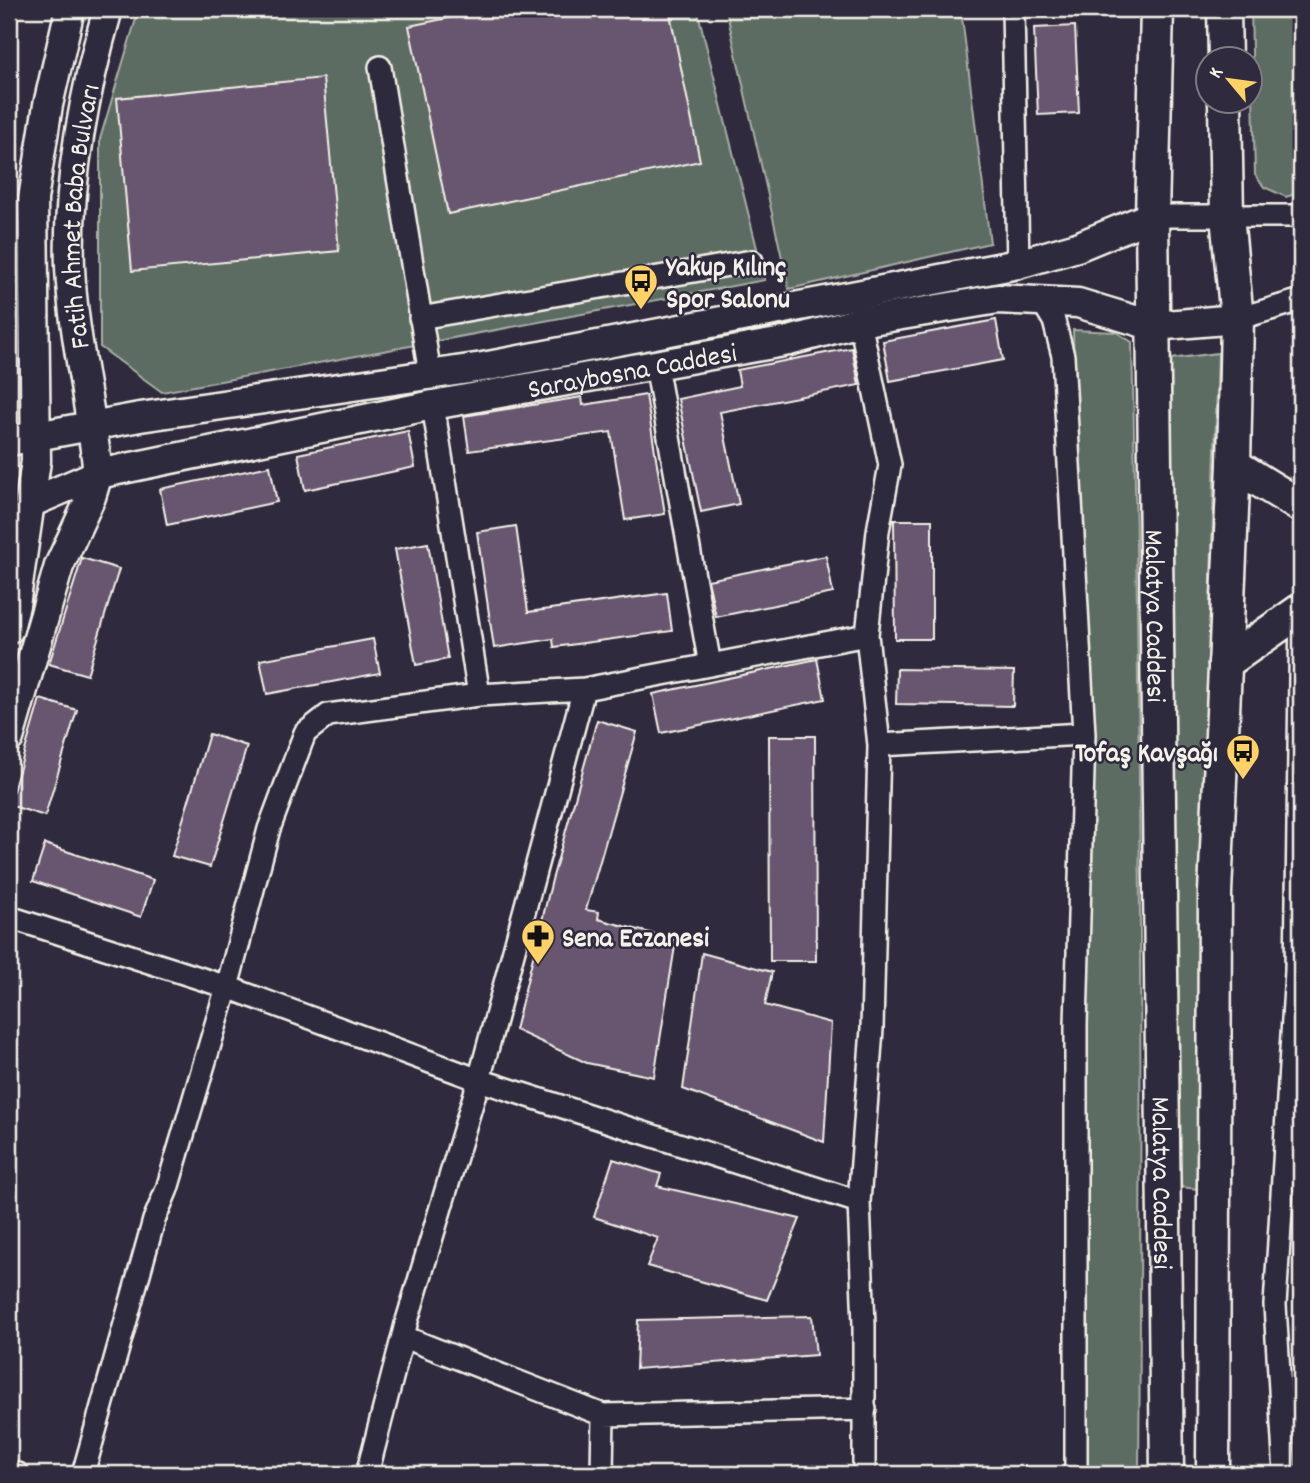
<svg xmlns="http://www.w3.org/2000/svg" width="1310" height="1483" font-family="Dekko,sans-serif">
  <rect width="100%" height="100%" fill="#2f2a3d"/>
  <filter id="ink" filterUnits="userSpaceOnUse"><feTurbulence type="fractalNoise" baseFrequency=".0143" numOctaves="2"/><feDisplacementMap in="SourceGraphic" scale="14" xChannelSelector="R" yChannelSelector="G"/><feConvolveMatrix kernelMatrix="1 2 1 2 8 2 1 2 1" color-interpolation-filters="sRGB"/></filter>
  <g filter="url(#ink)">
    <path fill="#5d6c62" stroke="#a8aea5" stroke-width="2" d="M 139,9 L 697,9 L 765,280 L 162,392 L 100,347 L 100,139 Z
      M 726,9 L 961,9 L 990,243 L 789,289 Z
      M 1251,9 L 1298,9 L 1301,192 L 1286,197 L 1264,187 L 1255,175 Z
      M 1073,330 L 1116,332 L 1132,342 C 1141,720 1142,1097 1139,1474 L 1088,1474 L 1086,931 Z
      M 1218,353 L 1197,1037 L 1198,1189 L 1180,1187 L 1171,359 Z"/>
    <path fill="#675670" stroke="#f4f1e8" stroke-width="2" d="M 492,9 L 669,9 L 700,161 L 448,214 L 409,26 Z
      M 1075,26 L 1079,113 L 1038,115 L 1034,28 Z
      M 323,78 L 339,251 L 132,271 L 117,98 Z
      M 996,320 L 1003,360 L 890,381 L 883,341 Z
      M 852,348 L 859,385 L 720,412 L 739,504 L 701,512 L 678,399 L 740,386 L 737,370 Z
      M 646,395 L 665,514 L 625,520 L 611,432 L 469,451 L 464,416 L 582,397 L 583,405 Z
      M 408,431 L 415,467 L 305,490 L 298,454 Z
      M 270,466 L 277,502 L 167,525 L 160,489 Z
      M 894,520 L 932,520 L 932,639 L 895,639 Z
      M 516,526 L 528,612 L 667,593 L 672,631 L 554,647 L 553,639 L 494,648 L 477,532 Z
      M 428,543 L 448,659 L 416,665 L 395,549 Z
      M 826,556 L 833,593 L 716,617 L 708,580 Z
      M 82,558 L 119,569 L 87,675 L 49,664 Z
      M 373,639 L 380,673 L 267,694 L 260,660 Z
      M 817,659 L 825,699 L 661,733 L 653,694 Z
      M 897,669 L 1014,671 L 1013,706 L 896,704 Z
      M 40,699 L 77,710 L 45,816 L 9,805 Z
      M 597,720 L 637,732 L 586,910 L 599,912 L 598,919 L 676,940 L 654,1077 L 587,1063 L 515,1030 L 552,880 Z
      M 209,734 L 247,746 L 210,867 L 172,856 Z
      M 769,736 L 815,736 L 816,961 L 770,961 Z
      M 45,844 L 153,880 L 141,917 L 33,881 Z
      M 702,953 L 772,972 L 765,1005 L 831,1023 L 824,1142 L 683,1089 Z
      M 613,1159 L 661,1174 L 657,1186 L 800,1219 L 767,1300 L 647,1266 L 658,1238 L 594,1217 Z
      M 812,1316 L 816,1355 L 636,1369 L 638,1320 Z"/>
    <g fill="none" stroke-linecap="round" stroke-linejoin="round">
      <g stroke="#f4f1e8" stroke-width="26">
        <path id="minor" d="M 1013,9 L 1018,264
          M 380,67 L 430,374
          M 1152,216 L 1301,216
          M 1042,301 L 1054,321 L 1063,356 L 1084,734 L 1076,1025 L 1076,1474
          M 420,318 L 752,261
          M 1237,319 L 1301,300
          M 860,322 L 890,465 L 878,531 L 867,635 L 879,745 L 872,1029 L 859,1202 L 864,1325 L 864,1474
          M 656,365 L 710,665
          M 433,405 L 479,695
          M 879,745 L 1084,734
          M 9,917 L 227,987 L 479,1080 L 859,1202
          M 404,1337 L 603,1415
          M 9,1472 L 18,1474
          M 83,1474 L 154,1220 L 167,1189 L 227,987 L 269,829 L 305,733 L 328,715 L 479,695 L 584,689 L 867,635
          M 367,1474 L 406,1324 L 479,1080 L 584,689
          M 602,1474 L 603,1415 L 865,1409
          M 1285,1474 L 1275,1305 L 1296,971 L 1301,604"/>
      </g>
      <g stroke="#f4f1e8" stroke-width="33">
        <g id="major">
          <path d="M 9,441 L 140,417 L 483,367 L 1018,264 L 1077,247 L 1152,216"/>
          <path id="s1" d="M 30,503 L 98,474 L 433,405 L 789,341 L 860,322 L 998,299 L 1078,303 L 1154,326 L 1237,319"/>
          <path d="M 9,629 L 15,605 L 36,461 L 33,199 L 48,105 L 70,9"/>
          <path id="s2" d="M 9,738 L 59,566 L 91,497 L 98,474 C 91,405 73,336 70,267 C 67,183 85,89 108,9"/>
        </g>
      </g>
      <g stroke="#f4f1e8" stroke-width="37">
        <g id="highway">
          <path id="s3" d="M 1157,9 L 1152,216 L 1167,1474"/>
          <path d="M 1224,9 L 1225,60"/>
          <path d="M 1234,465 L 1301,506"/>
          <path d="M 1225,663 L 1301,610"/>
          <path d="M 1213,1474 L 1215,893 L 1234,465 L 1237,319 L 1227,216 L 1225,102"/>
        </g>
      </g>
      <use href="#minor" stroke="#2f2a3d" stroke-width="21"/>
      <use href="#major" stroke="#2f2a3d" stroke-width="28"/>
      <use href="#highway" stroke="#2f2a3d" stroke-width="32"/>
    </g>
  </g>
  <defs>
    <g id="bus-pin" transform="scale(1.75)"><path d="M0 17L-7.5 6A9.5 9.5 0 1 1 7.5 6Z" fill="#ffd166" stroke="#2f2a3d"/><path d="M-5-6H5V4H4V6H2V4H-2V6H-4V4H-5ZM-3.5-4V0h7V-4ZM-3.5 1.2v1.5H-2V1.2ZM2 1.2v1.5H3.5V1.2Z" fill="#111"/></g>
    <g id="pharmacy-pin" transform="scale(1.75)"><path d="M0 17L-7.5 6A9.5 9.5 0 1 1 7.5 6Z" fill="#ffd166" stroke="#2f2a3d"/><path d="M-2-6h4v4h4v4h-4v4h-4v-4h-4v-4h4Z" fill="#111"/></g>
  </defs>
  <g fill-rule="evenodd">
    <use href="#bus-pin" x="641" y="281"/>
    <use href="#bus-pin" x="1243" y="751"/>
    <use href="#pharmacy-pin" x="538" y="936"/>
  </g>
  <g text-anchor="middle" stroke-width="5" stroke-linejoin="round" paint-order="stroke">
    <g font-size="28" fill="#f4f1e8" stroke="#2f2a3d">
      <text dy="10" stroke="none"><textPath href="#s2" startOffset="539">Fatih Ahmet Baba Bulvarı</textPath></text>
      <text dy="10" stroke="none"><textPath href="#s1" startOffset="618">Saraybosna Caddesi</textPath></text>
      <text dy="10" stroke="none"><textPath href="#s3" startOffset="607">Malatya Caddesi</textPath></text>
      <text dy="10" stroke="none"><textPath href="#s3" startOffset="1174">Malatya Caddesi</textPath></text>
    </g>
    <g font-size="28" font-weight="bold" fill="#f4f1e8" stroke="#2f2a3d" text-anchor="start">
      <text x="666" y="275">Yakup Kılınç<tspan x="666" dy="32">Spor Salonu</tspan></text>
      <text x="1218" y="761" text-anchor="end">Tofaş Kavşağı</text>
      <text x="562" y="946">Sena Eczanesi</text>
    </g>
  </g>
  <rect width="1310" height="1483" fill="none" stroke="#2f2a3d" stroke-width="35"/>
  <rect x="18" y="18" width="1275" height="1448" fill="none" stroke="#f4f1e8" stroke-width="2.5" filter="url(#ink)"/>
  <g transform="translate(1229 80) rotate(299)"><circle r="33" fill="#2f2a3d" stroke="#7e7a81" stroke-width="2"/>
  <path d="M0-5L12 26L0 18L-12 26Z" fill="#ffd166"/>
  <text y="-10" font-size="19" font-weight="bold" text-anchor="middle" fill="#f4f1e8">K</text>
  </g>
</svg>
